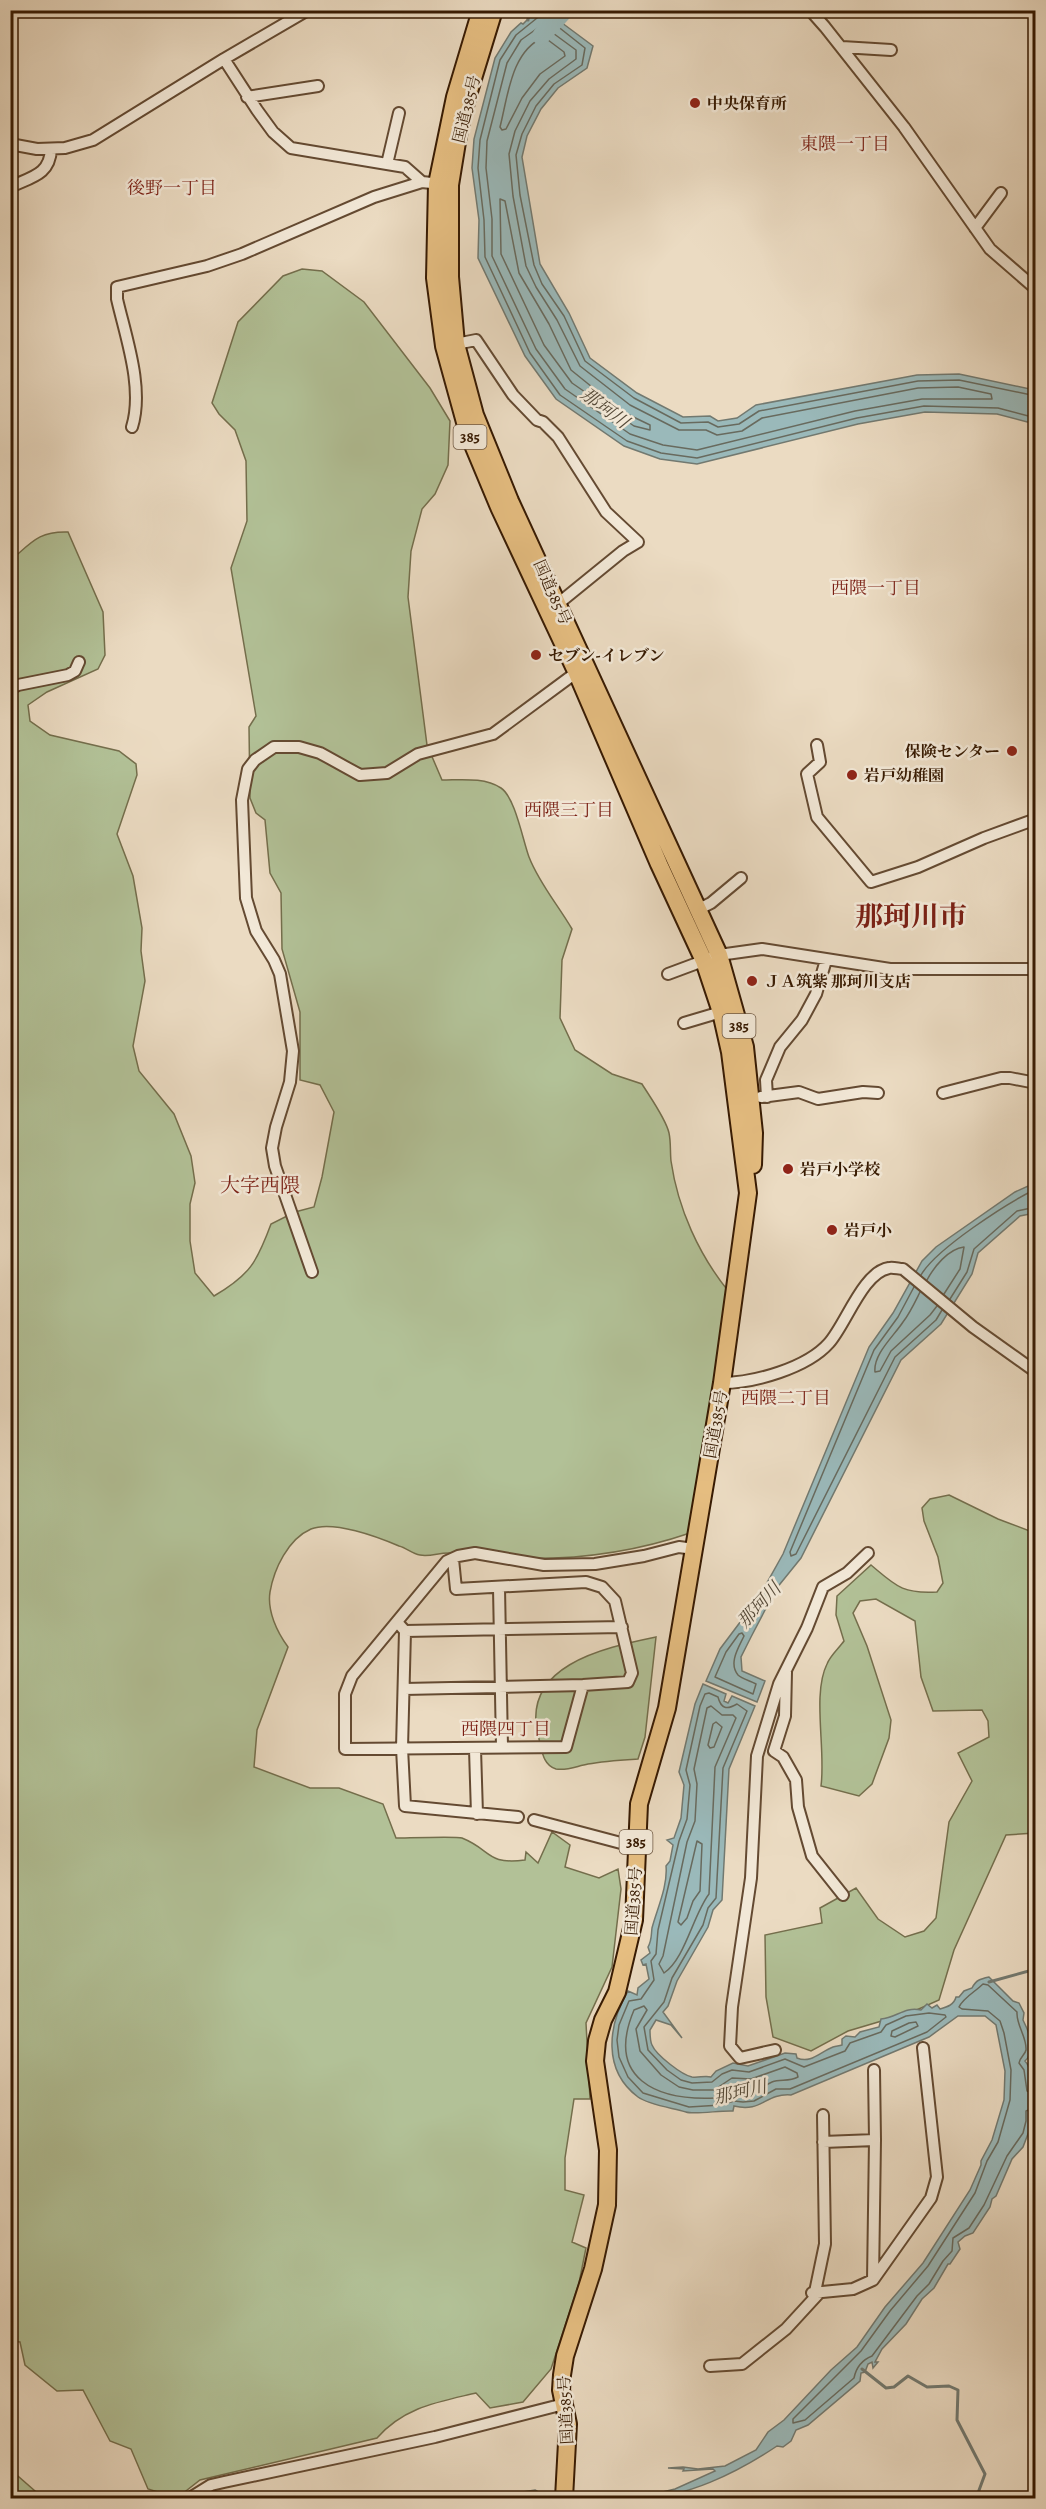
<svg xmlns="http://www.w3.org/2000/svg" width="1046" height="2509" font-family="Alegreya,'Noto Serif JP',serif">
  <rect width="100%" height="100%" fill="#ebdbc2"/>
  <filter id="stains"><feTurbulence type="fractalNoise" baseFrequency=".00333" numOctaves="4"/><feColorMatrix values="0 0 0 0 .2 0 0 0 0 .09 0 0 0 0 .02 0 0 0 .5 -.17"/></filter>
  <radialGradient id="worn" r=".72"><stop offset=".6" stop-color="#630" stop-opacity="0"/><stop offset="1" stop-color="#630" stop-opacity=".3"/></radialGradient>
  <path fill="#b2c197" stroke="#746e4c" stroke-width="1.5" d="M 302,269 L 322,271 L 364,302 L 430,388 L 450,421 L 448,465 L 435,494 L 422,509 L 411,551 L 408,597 L 427,745 L 442,780 C 461,780 484,777 501,788 C 515,797 523,841 529,857 C 539,883 558,905 572,929 L 562,960 L 560,1018 L 575,1050 L 612,1074 L 642,1084 C 650,1097 666,1119 669,1133 C 671,1142 670,1152 671,1161 C 678,1209 699,1255 729,1292 L 690,1533 C 626,1555 560,1562 492,1557 C 478,1556 465,1554 451,1553 C 440,1552 431,1557 420,1555 C 412,1554 407,1548 399,1546 C 378,1537 333,1520 311,1529 C 288,1539 274,1569 270,1592 C 267,1611 277,1632 288,1647 L 257,1730 L 254,1767 L 310,1788 L 339,1788 L 383,1804 L 396,1838 C 406,1838 457,1836 462,1838 C 492,1850 486,1865 525,1860 L 526,1852 L 538,1863 L 552,1832 L 570,1845 L 565,1867 L 599,1878 L 618,1869 L 621,1889 L 612,1967 L 586,2023 L 590,2099 L 574,2099 L 565,2158 L 565,2190 L 584,2195 L 572,2242 L 586,2248 L 579,2283 L 551,2369 L 523,2402 L 490,2408 L 476,2393 C 438,2402 404,2407 377,2438 L 200,2480 L 177,2498 L 148,2489 L 131,2449 L 110,2441 L 83,2390 L 57,2391 L 25,2365 L 20,2342 L 11,2341 L 11,560 C 32,542 39,531 68,532 L 103,612 L 105,655 L 98,669 L 47,692 L 28,705 L 30,721 L 50,735 L 119,751 L 136,764 L 137,775 L 117,834 L 133,876 L 142,928 L 141,951 L 145,981 L 133,1046 L 139,1071 L 174,1114 L 191,1156 L 195,1183 L 190,1204 L 190,1241 L 195,1273 L 214,1296 C 250,1275 257,1262 271,1224 L 295,1212 L 314,1207 L 322,1177 L 334,1112 L 320,1085 L 300,1080 L 300,1012 L 282,949 L 281,893 L 270,873 L 265,820 L 256,813 L 250,798 L 249,727 L 256,716 L 231,568 L 247,521 L 246,461 L 235,430 L 219,414 L 212,403 L 238,322 L 283,276 Z
    M 949,1495 L 998,1519 L 1035,1533 L 1035,1833 L 1006,1835 L 954,1950 L 939,2000 L 912,2012 L 848,2031 L 811,2051 L 773,2037 L 766,1997 L 765,1935 L 822,1923 L 820,1908 L 856,1888 L 878,1919 L 905,1937 L 924,1931 L 936,1918 L 949,1822 L 972,1781 L 958,1753 L 989,1737 L 988,1721 L 982,1710 L 933,1711 L 921,1677 L 915,1621 L 876,1599 L 860,1601 L 853,1613 L 867,1646 L 891,1720 L 889,1738 L 872,1784 L 859,1796 L 821,1786 C 826,1750 812,1694 827,1664 C 830,1656 839,1648 844,1641 L 836,1615 L 837,1596 L 871,1565 C 896,1586 902,1594 937,1592 L 943,1583 L 938,1557 L 924,1521 L 922,1508 L 930,1499 Z
    M 656,1637 L 645,1737 L 638,1759 C 622,1760 604,1761 588,1764 C 577,1766 567,1771 556,1769 C 543,1765 542,1751 539,1739 C 518,1666 603,1648 656,1637 Z
    M 10,2470 L 11,2470 L 43,2498 L 11,2498 Z"/>
  <path fill="#9ab9ba" stroke="#727970" stroke-width="1.5" d="M 546,11 L 593,46 L 587,68 L 558,88 L 541,109 L 527,136 L 522,157 L 540,264 L 569,313 L 590,358 L 637,393 L 683,417 L 710,416 L 718,421 L 737,418 L 756,405 L 917,375 L 959,374 L 1035,390 L 1035,424 L 997,414 L 925,412 L 858,424 L 697,464 L 660,459 L 624,446 L 556,399 L 525,356 L 478,258 L 479,220 L 472,168 L 474,139 L 495,58 L 511,32 L 521,23 L 523,24 L 534,13 Z
    M 1035,1183 L 1035,1213 L 1020,1216 L 978,1253 L 972,1274 L 941,1324 L 901,1360 L 801,1558 L 776,1589 L 751,1637 L 741,1657 L 742,1671 L 765,1681 L 757,1702 L 706,1681 L 720,1649 L 759,1597 L 783,1554 L 869,1347 L 893,1313 L 922,1261 L 936,1247 L 1015,1192 Z
    M 703,1684 L 726,1694 L 724,1701 L 728,1703 L 732,1696 L 755,1706 L 729,1769 L 722,1900 L 713,1910 L 708,1927 L 677,1981 L 668,2006 L 663,2012 L 682,2038 L 671,2025 L 656,2020 L 650,2030 C 650,2035 650,2041 652,2045 C 656,2055 682,2075 692,2077 C 699,2078 705,2075 711,2077 L 716,2071 L 733,2063 L 748,2066 L 785,2053 L 796,2054 L 797,2058 C 811,2064 820,2052 833,2047 C 836,2046 839,2046 842,2045 L 842,2039 L 846,2036 L 855,2037 L 860,2032 L 879,2027 L 881,2019 C 896,2018 905,2006 921,2010 L 927,2004 L 932,2008 L 937,2005 L 940,2009 C 947,2007 954,2005 956,1997 L 959,1997 L 964,1991 L 972,1988 C 976,1980 980,1979 989,1977 L 1013,2001 L 1019,2003 L 1024,2013 L 1023,2020 C 1029,2032 1037,2050 1025,2061 C 1035,2072 1033,2095 1035,2109 L 1030,2114 L 1035,2123 L 1031,2126 L 1023,2147 L 1012,2159 L 996,2196 L 992,2199 L 990,2207 L 973,2233 L 965,2236 L 958,2242 L 960,2249 L 950,2264 L 948,2264 L 934,2288 L 922,2299 L 906,2324 L 882,2349 L 875,2362 L 878,2362 L 873,2368 L 872,2362 L 868,2364 L 865,2372 L 861,2373 L 860,2381 L 808,2425 L 796,2430 L 791,2441 L 783,2447 L 777,2446 C 738,2472 685,2499 638,2498 L 675,2489 L 715,2471 L 713,2469 L 683,2471 L 684,2469 L 668,2468 L 683,2467 L 698,2469 L 725,2466 L 756,2450 L 768,2432 L 784,2420 L 831,2370 L 857,2347 L 885,2307 L 923,2263 L 970,2190 L 981,2165 L 981,2161 L 992,2140 L 1004,2100 L 1005,2071 L 996,2025 L 985,2016 L 958,2016 L 929,2037 L 791,2095 C 765,2093 762,2113 734,2106 L 733,2111 C 722,2110 694,2115 686,2112 C 673,2108 649,2105 638,2097 C 602,2070 608,2025 628,1991 L 637,1995 L 638,1988 L 649,1979 L 646,1964 L 643,1965 L 641,1960 L 650,1953 L 648,1947 C 652,1940 651,1935 652,1928 C 657,1909 668,1886 666,1866 L 670,1861 L 673,1845 L 667,1840 L 674,1838 L 681,1818 L 684,1785 L 679,1772 L 695,1704 Z
    M 535,2490 L 542,2494 L 574,2498 L 443,2498 C 453,2496 459,2498 468,2498 C 482,2498 494,2496 508,2492 L 510,2494 Z
    M 369,2492 L 412,2494 L 438,2498 L 371,2498 L 373,2495 Z"/>
  <g fill="none" stroke-linecap="round" stroke-linejoin="round">
    <path stroke="#686a5e" stroke-width="1.5" d="M 542,25 L 576,50 L 576,59 L 549,79 L 530,101 L 515,131 L 509,154 L 513,196 L 526,266 L 536,287 L 557,320 L 580,366 L 630,405 L 679,430 L 706,430 L 717,435 L 742,431 L 762,418 L 918,388 L 958,387 L 991,394 L 992,399 L 922,399 L 855,411 L 697,450 L 663,445 L 630,434 L 565,389 L 536,349 L 492,256 L 492,219 L 486,168 L 487,141 L 507,63 L 521,40 Z
      M 544,37 L 564,52 L 565,56 L 540,74 L 522,98 L 506,129 L 502,130 L 500,127 C 508,96 511,51 544,37 Z
      M 500,199 L 505,201 L 519,273 L 549,324 L 571,370 L 623,412 L 650,425 L 650,430 L 634,426 L 572,383 L 544,345 L 501,254 Z
      M 1036,396 L 959,380 L 918,381 L 759,411 L 739,424 L 718,427 L 708,422 L 681,423 L 634,398 L 585,361 L 564,316 L 542,284 L 534,265 L 520,195 L 516,155 L 522,134 L 536,106 L 554,84 L 582,65 L 585,48 L 542,14 L 516,35 L 500,60 L 480,140 L 478,168 L 484,220 L 485,257 L 530,353 L 560,395 L 627,441 L 661,453 L 697,458 L 857,418 L 924,406 L 998,408 L 1036,418
      M 921,1275 C 936,1249 1007,1203 1036,1189
      M 927,1280 C 934,1267 948,1249 964,1247 L 960,1269 L 944,1294
      M 914,1287 L 898,1317 L 874,1350 L 790,1552 L 791,1556 L 796,1554 L 895,1357 L 936,1320 L 942,1310
      M 920,1292 C 915,1302 910,1313 903,1322 C 894,1336 873,1354 875,1372 L 880,1371 L 891,1351 L 930,1315 L 937,1306
      M 950,1299 L 967,1272 L 974,1249 L 1017,1211 L 1036,1207
      M 739,1634 L 742,1633 L 744,1636 C 739,1647 728,1663 738,1675 C 742,1679 751,1681 756,1684 L 753,1694 L 715,1677 L 726,1652 Z
      M 709,1693 L 718,1697 C 721,1709 727,1710 737,1704 L 747,1711 L 723,1768 L 716,1898 L 708,1908 L 703,1925 L 672,1978 L 664,2002 L 644,2027 L 648,2050 L 667,2070 L 681,2080 L 692,2083 L 712,2082 L 722,2074 L 732,2070 L 749,2072 L 785,2059 L 804,2067 L 845,2051 L 850,2043 L 881,2032 L 886,2025 L 906,2016 L 929,2013 L 945,2015 L 946,2017 L 927,2032 L 790,2089 L 776,2089 L 754,2101 L 743,2102 L 734,2101 L 721,2105 L 689,2107 L 643,2093 L 628,2077 L 619,2057 L 617,2040 L 619,2025 L 629,2001 L 641,1999 L 654,1980 L 651,1961 L 656,1954 L 658,1930 L 679,1841 L 687,1819 L 690,1785 L 686,1770 L 700,1706 L 705,1694 Z
      M 711,1706 L 722,1715 L 733,1715 L 736,1718 L 715,1767 L 709,1894 C 693,1915 685,1959 664,1973 L 659,1964 L 663,1956 L 687,1842 L 695,1821 L 697,1784 L 694,1769 L 707,1708 Z
      M 716,1722 L 722,1727 L 714,1747 L 710,1748 L 708,1745 L 713,1724 Z
      M 697,1841 L 702,1844 L 700,1891 L 693,1901 L 687,1918 L 681,1925 L 678,1922 Z
      M 644,2006 L 647,2010 L 636,2029 L 640,2051 L 661,2075 L 679,2087 L 693,2090 L 714,2090 L 732,2078 L 751,2079 L 785,2067 L 797,2073 L 798,2077 C 789,2082 781,2079 772,2082 C 764,2085 760,2092 752,2093 C 745,2095 740,2093 734,2093 C 728,2094 723,2098 716,2098 C 657,2101 605,2079 634,2010 Z
      M 909,2023 L 916,2022 L 918,2026 L 895,2037 L 891,2036 L 892,2031 Z
      M 1036,2095 L 1027,2091 L 1024,2070 L 1019,2063 C 1020,2057 1025,2055 1026,2050 C 1027,2037 1016,2025 1017,2012 L 988,1985 L 983,1984 C 976,1991 963,1998 959,2007 L 962,2009 L 988,2011 L 1000,2021 L 1004,2033 L 1011,2070 L 1010,2100 L 998,2142 L 987,2161 L 975,2193 L 928,2266 L 890,2311 L 861,2351 L 793,2419 L 793,2423 L 805,2420 L 854,2378 C 856,2368 862,2360 872,2356 L 917,2296 L 929,2284 L 943,2261 L 952,2251 L 953,2238 L 969,2228 L 984,2205 L 1007,2156 L 1023,2133 L 1026,2121 L 1026,2111 L 1036,2107"/>
    <path stroke="#727970" stroke-width="3" d="M 523,10 L 528,15 L 528,20
      M 989,1982 L 1036,1969
      M 862,2369 L 886,2388 L 894,2387 L 908,2376 L 927,2387 L 949,2386 L 958,2390 L 957,2420 L 985,2474 L 978,2493 L 979,2498"/>
    <path stroke="#9ab9ba" stroke-width="18" d="M 541,36 L 565,10"/>
    <g stroke="#644a32" stroke-width="14">
      <path id="minor" d="M 810,10 L 825,27 L 904,127 L 990,249 L 1036,289
        M 842,47 L 891,50
        M 224,59 L 257,110 L 273,132 L 291,148 L 405,167 L 422,182
        M 247,97 L 318,86
        M 10,144 L 37,149 L 65,148 L 93,140 L 224,59 L 308,10
        M 387,164 L 399,113
        M 10,187 C 31,177 50,175 51,149
        M 975,228 L 1001,193
        M 456,344 L 476,340 L 513,395 L 537,420 L 543,422 L 558,437 L 606,512 L 638,542 L 623,551 L 559,603
        M 132,427 C 144,388 126,338 117,299 L 117,287 L 207,266 L 242,254 L 374,197 L 422,182 L 441,184
        M 10,689 L 18,685 L 68,675 L 75,671 L 79,662
        M 817,745 L 820,762 L 807,774 L 817,817 L 871,882 L 918,867 L 984,838 L 1036,819
        M 699,909 L 711,903 L 741,878
        M 668,974 L 719,955 L 762,949 L 890,969 L 1036,969
        M 684,1023 L 721,1012
        M 943,1093 L 1001,1078 L 1010,1078 L 1036,1083
        M 761,1097 L 799,1092 L 818,1099 L 863,1092 L 878,1093
        M 767,1097 L 766,1080 L 780,1047 L 802,1020 L 816,994 L 826,960
        M 312,1272 L 275,1166 L 272,1148 L 276,1127 L 290,1082 L 293,1051 L 280,974 L 274,960 L 256,931 L 246,898 L 242,800 L 248,769 L 255,760 L 274,747 L 299,747 L 320,753 L 360,775 L 387,773 L 418,754 L 493,734 L 581,669
        M 722,1383 C 754,1383 807,1368 829,1343 C 846,1324 863,1272 889,1268 C 893,1267 899,1269 903,1269 L 973,1327 L 1036,1372
        M 499,1588 L 502,1747
        M 397,1622 L 405,1631 L 402,1748 L 405,1806 L 518,1817
        M 405,1631 L 622,1627
        M 786,1672 L 785,1716 L 774,1751 L 783,1757 L 796,1780 L 798,1807 L 812,1856 L 843,1895
        M 583,1685 L 566,1747 L 345,1749 L 345,1694 L 352,1676 L 447,1561 L 458,1556 L 475,1553 L 544,1565 L 595,1564 L 644,1556 L 679,1547 L 694,1549
        M 404,1689 L 583,1685 L 628,1682 L 632,1673 L 615,1601 L 602,1587 L 586,1582 L 456,1589 L 453,1559
        M 475,1749 L 477,1814
        M 534,1820 L 636,1847
        M 775,2050 L 740,2058 L 730,2046 L 732,2007 L 751,1878 L 757,1756 L 779,1684 L 807,1628 L 823,1587 L 847,1573 L 868,1553
        M 823,2142 L 875,2140 L 874,2070
        M 873,2280 L 875,2140
        M 815,2292 L 825,2244 L 823,2115
        M 812,2293 L 853,2289 L 873,2280 L 931,2198 L 937,2177 L 923,2048
        M 710,2366 L 742,2364 L 786,2329 L 820,2292
        M 190,2498 L 211,2485 L 224,2482 L 435,2437 L 564,2404"/>
    </g>
    <g stroke="#371a02" stroke-width="20">
      <path id="highway" d="M 481,10 L 455,97 L 437,184 L 435,278 L 444,346 L 468,433 L 499,507 L 576,671 L 659,864 L 704,961 L 721,1012 L 730,1052 L 748,1193 L 722,1383 L 667,1708 L 639,1804 L 634,1920 L 617,1992 L 603,2020 L 597,2041 L 595,2061 L 608,2150 L 607,2205 L 593,2269 L 565,2356 L 562,2375 L 561,2390 L 568,2424 L 564,2498
        M 494,10 L 467,98 L 459,130 L 450,185 L 450,277 L 456,344 L 475,415 L 510,501 L 719,955 L 745,1047 L 754,1133 L 753,1165"/>
    </g>
    <use href="#minor" stroke="#f2e8d7" stroke-width="10"/>
    <use href="#highway" stroke="#e6be81" stroke-width="16"/>
  </g>
  <g fill="#8f2418" stroke="#f2e8d7" stroke-width="2">
    <circle cx="695" cy="103" r="6"/>
    <circle cx="536" cy="655" r="6"/>
    <circle cx="1012" cy="751" r="6"/>
    <circle cx="852" cy="775" r="6"/>
    <circle cx="752" cy="981" r="6"/>
    <circle cx="788" cy="1169" r="6"/>
    <circle cx="832" cy="1230" r="6"/>
  </g>
  <g text-anchor="middle" stroke-width="5" stroke-linejoin="round" paint-order="stroke">
    <g fill="#f2e8d7" stroke="#6f5842" stroke-width="1.5">
      <rect x="453.5" y="425" width="33" height="24" rx="4.5"/>
      <rect x="722.5" y="1014" width="33" height="24" rx="4.5"/>
      <rect x="619.5" y="1830" width="33" height="24" rx="4.5"/>
    </g>
    <g font-size="15" font-weight="bold" fill="#371a02">
      <text x="470" y="442">385</text>
      <text x="739" y="1031">385</text>
      <text x="636" y="1847">385</text>
    </g>
    <g font-size="16" font-weight="bold" fill="#371a02" stroke="#f2e8d7" text-anchor="start">
      <text x="707" y="109">中央保育所</text>
      <text x="548" y="661">セブン-イレブン</text>
      <text x="1000" y="757" text-anchor="end">保険センター</text>
      <text x="864" y="781">岩戸幼稚園</text>
      <text x="764" y="987">ＪＡ筑紫 那珂川支店</text>
      <text x="800" y="1175">岩戸小学校</text>
      <text x="844" y="1236">岩戸小</text>
    </g>
    <g font-size="16" fill="#371a02" stroke="#f2e8d7">
      <text transform="translate(466 109) rotate(-76)" y="6">国道385号</text>
      <text transform="translate(553 592) rotate(66)" y="6">国道385号</text>
      <text transform="translate(715 1424) rotate(-80)" y="6">国道385号</text>
      <text transform="translate(633 1901) rotate(-86)" y="6">国道385号</text>
      <text transform="translate(565 2410) rotate(-93)" y="6">国道385号</text>
    </g>
    <g font-size="18" fill="#7a1f14" stroke="#f2e8d7">
      <text x="845" y="150">東隈一丁目</text>
      <text x="172" y="194">後野一丁目</text>
      <text x="876" y="594">西隈一丁目</text>
      <text x="569" y="816">西隈三丁目</text>
      <text x="786" y="1404">西隈二丁目</text>
      <text x="506" y="1735">西隈四丁目</text>
    </g>
    <g font-size="18" font-style="italic" fill="#554a39" stroke="#f2e8d7">
      <text transform="translate(605 408) rotate(37)" y="6">那珂川</text>
      <text transform="translate(759 1605) rotate(-47)" y="6">那珂川</text>
      <text transform="translate(740 2092) rotate(-13)" y="6">那珂川</text>
    </g>
    <g font-size="20" fill="#7a1f14" stroke="#f2e8d7">
      <text x="260" y="1192">大字西隈</text>
    </g>
    <g font-size="28" font-weight="bold" fill="#7a1f14" stroke="#f2e8d7">
      <text x="911" y="926">那珂川市</text>
    </g>
  </g>
  <rect width="1046" height="2509" fill="none" stroke="#ebdbc2" stroke-width="36"/>
  <rect x="12" y="12" width="1022" height="2485" fill="none" stroke="#371a02" stroke-width="3"/>
  <rect x="18" y="18" width="1010" height="2473" fill="none" stroke="#371a02" stroke-width="1.5"/>
  <rect width="100%" height="100%" filter="url(#stains)"/>
  <rect width="100%" height="100%" fill="url(#worn)"/>
</svg>
